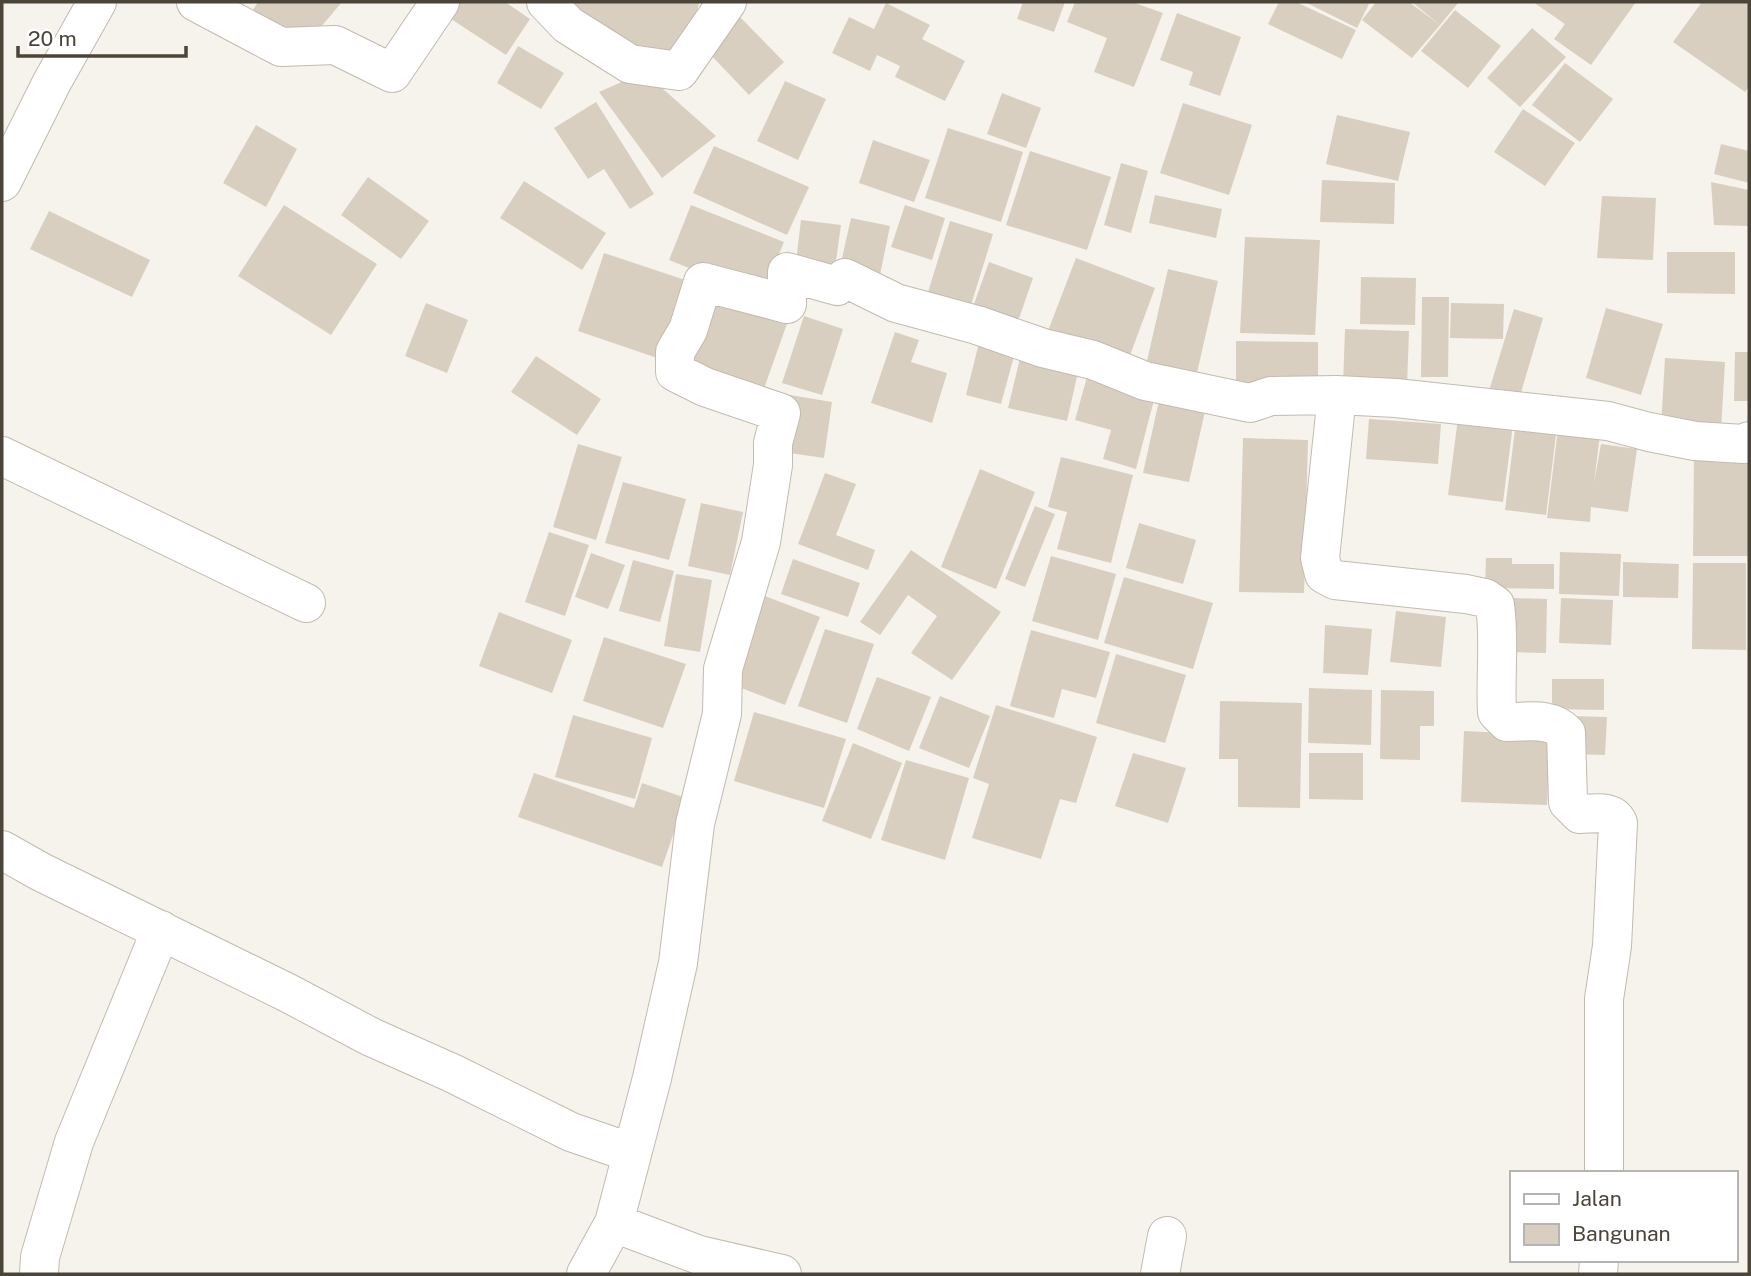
<svg xmlns="http://www.w3.org/2000/svg" width="1751" height="1276" font-family="'Public Sans',sans-serif">
  <rect width="100%" height="100%" fill="#f6f3ec"/>
  <path fill="#d8cfc1" d="M 258,2 L 342,2 L 309,41 L 251,13 Z
    M 449,2 L 505,2 L 530,19 L 506,55 L 442,13 Z
    M 567,2 L 699,2 L 691,44 L 660,65 Z
    M 1023,2 L 1065,2 L 1054,32 L 1017,19 Z
    M 1075,2 L 1132,2 L 1163,13 L 1134,87 L 1094,72 L 1107,38 L 1067,22 Z
    M 1279,2 L 1296,2 L 1356,30 L 1342,59 L 1268,24 Z
    M 1305,2 L 1370,2 L 1357,28 Z
    M 1376,2 L 1409,2 L 1440,25 L 1412,58 L 1362,20 Z
    M 1412,2 L 1459,2 L 1440,25 Z
    M 1533,2 L 1636,2 L 1591,65 L 1554,39 L 1565,24 Z
    M 1702,2 L 1749,2 L 1749,86 L 1745,92 L 1673,42 Z
    M 886,3 L 930,25 L 922,39 L 965,61 L 945,101 L 895,77 L 900,66 L 877,55 L 870,71 L 832,53 L 849,17 L 874,29 Z
    M 1455,10 L 1501,46 L 1468,88 L 1421,51 Z
    M 1177,13 L 1241,37 L 1220,96 L 1189,85 L 1193,72 L 1160,60 Z
    M 740,17 L 784,62 L 749,95 L 706,50 Z
    M 1532,28 L 1566,57 L 1520,107 L 1487,78 Z
    M 518,46 L 564,73 L 541,109 L 497,83 Z
    M 1565,63 L 1613,99 L 1580,142 L 1532,105 Z
    M 644,72 L 716,136 L 662,178 L 599,92 Z
    M 785,81 L 826,99 L 798,160 L 757,141 Z
    M 1002,93 L 1041,108 L 1026,148 L 987,134 Z
    M 596,102 L 654,194 L 630,209 L 604,169 L 588,179 L 554,128 Z
    M 1183,103 L 1252,125 L 1229,195 L 1160,173 Z
    M 1523,109 L 1575,143 L 1545,186 L 1494,152 Z
    M 1337,115 L 1410,132 L 1398,181 L 1326,164 Z
    M 256,125 L 297,149 L 266,207 L 223,183 Z
    M 948,128 L 1023,152 L 1001,222 L 925,198 Z
    M 873,140 L 930,160 L 914,202 L 859,183 Z
    M 1721,144 L 1749,151 L 1749,183 L 1714,174 Z
    M 714,146 L 809,187 L 787,235 L 693,193 Z
    M 1030,151 L 1111,177 L 1087,250 L 1006,225 Z
    M 1121,163 L 1148,171 L 1131,233 L 1104,225 Z
    M 368,177 L 429,221 L 401,259 L 341,215 Z
    M 1322,180 L 1395,183 L 1394,224 L 1320,222 Z
    M 524,181 L 606,233 L 582,270 L 500,218 Z
    M 1711,182 L 1749,190 L 1749,226 L 1714,225 Z
    M 1155,195 L 1222,209 L 1216,238 L 1149,223 Z
    M 1602,196 L 1656,198 L 1653,260 L 1597,258 Z
    M 284,205 L 377,264 L 331,335 L 238,276 Z
    M 691,205 L 784,242 L 761,297 L 669,260 Z
    M 905,205 L 945,218 L 932,260 L 891,247 Z
    M 49,211 L 150,260 L 132,297 L 30,249 Z
    M 851,218 L 890,226 L 880,275 L 840,267 Z
    M 801,220 L 841,225 L 834,275 L 795,270 Z
    M 950,221 L 993,234 L 967,318 L 924,305 Z
    M 1245,237 L 1320,240 L 1315,335 L 1240,333 Z
    M 1667,252 L 1735,252 L 1735,294 L 1667,293 Z
    M 604,253 L 694,283 L 666,361 L 578,331 Z
    M 1076,258 L 1155,288 L 1126,366 L 1046,336 Z
    M 989,262 L 1033,278 L 1014,333 L 969,318 Z
    M 1168,269 L 1218,281 L 1196,377 L 1146,365 Z
    M 1361,277 L 1416,278 L 1415,325 L 1360,324 Z
    M 706,288 L 789,318 L 761,397 L 677,368 Z
    M 1422,297 L 1449,297 L 1448,377 L 1421,377 Z
    M 426,303 L 468,320 L 447,373 L 405,356 Z
    M 1451,303 L 1504,304 L 1503,339 L 1450,338 Z
    M 1606,308 L 1663,324 L 1641,395 L 1586,378 Z
    M 1514,309 L 1543,318 L 1518,403 L 1488,394 Z
    M 804,316 L 843,329 L 822,395 L 782,383 Z
    M 1345,329 L 1409,331 L 1407,387 L 1343,385 Z
    M 895,332 L 919,340 L 911,362 L 947,373 L 932,423 L 871,403 Z
    M 981,335 L 1017,345 L 1001,404 L 966,395 Z
    M 1236,341 L 1318,342 L 1318,384 L 1236,384 Z
    M 1022,350 L 1080,363 L 1067,421 L 1008,408 Z
    M 1735,352 L 1749,352 L 1749,401 L 1734,401 Z
    M 536,356 L 601,399 L 577,435 L 511,392 Z
    M 1665,358 L 1725,362 L 1721,431 L 1661,427 Z
    M 1087,377 L 1155,396 L 1136,469 L 1103,459 L 1111,430 L 1075,420 Z
    M 790,395 L 832,402 L 824,458 L 783,452 Z
    M 1160,396 L 1206,407 L 1189,482 L 1143,473 Z
    M 1458,418 L 1513,425 L 1503,502 L 1448,495 Z
    M 1369,419 L 1441,424 L 1438,464 L 1366,459 Z
    M 1516,421 L 1557,427 L 1546,515 L 1505,510 Z
    M 1558,429 L 1600,434 L 1594,483 L 1601,444 L 1637,449 L 1628,512 L 1591,507 L 1590,522 L 1547,518 Z
    M 1243,438 L 1308,440 L 1304,593 L 1239,592 Z
    M 578,444 L 622,457 L 596,540 L 553,527 Z
    M 1694,454 L 1749,454 L 1749,556 L 1693,556 Z
    M 1061,457 L 1133,475 L 1111,563 L 1057,549 L 1067,512 L 1048,507 Z
    M 980,469 L 1035,492 L 996,589 L 941,567 Z
    M 825,473 L 856,484 L 836,535 L 875,550 L 868,570 L 798,544 Z
    M 623,482 L 686,499 L 669,560 L 605,543 Z
    M 701,503 L 743,512 L 730,575 L 688,566 Z
    M 1035,506 L 1055,514 L 1025,587 L 1005,579 Z
    M 1139,523 L 1196,540 L 1183,584 L 1126,568 Z
    M 549,532 L 589,545 L 565,616 L 525,602 Z
    M 911,550 L 1001,612 L 952,680 L 911,653 L 937,616 L 908,595 L 880,635 L 860,622 Z
    M 1560,552 L 1621,554 L 1619,596 L 1559,594 Z
    M 591,553 L 625,565 L 608,609 L 575,597 Z
    M 1051,556 L 1116,574 L 1098,640 L 1032,621 Z
    M 1486,558 L 1512,558 L 1512,564 L 1554,564 L 1554,589 L 1485,588 Z
    M 793,559 L 860,583 L 848,617 L 781,594 Z
    M 633,560 L 674,571 L 660,622 L 619,611 Z
    M 1623,562 L 1679,564 L 1678,598 L 1623,597 Z
    M 1693,563 L 1746,563 L 1746,650 L 1692,649 Z
    M 676,574 L 712,580 L 700,652 L 664,646 Z
    M 1124,577 L 1213,603 L 1193,669 L 1104,643 Z
    M 757,593 L 820,617 L 785,705 L 723,681 Z
    M 1511,598 L 1547,599 L 1546,653 L 1509,652 Z
    M 1561,598 L 1613,600 L 1611,645 L 1559,643 Z
    M 1396,611 L 1446,617 L 1441,667 L 1390,662 Z
    M 499,612 L 572,640 L 552,693 L 479,666 Z
    M 1325,625 L 1372,629 L 1368,675 L 1323,673 Z
    M 825,629 L 874,644 L 847,723 L 798,706 Z
    M 1031,630 L 1110,652 L 1096,698 L 1062,689 L 1054,718 L 1010,706 Z
    M 604,637 L 686,664 L 663,728 L 583,701 Z
    M 1116,654 L 1186,675 L 1165,743 L 1096,723 Z
    M 877,677 L 931,697 L 909,751 L 857,729 Z
    M 1552,679 L 1604,679 L 1604,710 L 1552,709 Z
    M 1309,688 L 1372,690 L 1371,745 L 1308,743 Z
    M 1381,690 L 1434,691 L 1434,726 L 1420,726 L 1420,760 L 1380,759 Z
    M 940,696 L 990,716 L 969,768 L 919,748 Z
    M 1220,701 L 1302,703 L 1300,808 L 1238,807 L 1238,759 L 1219,759 Z
    M 996,705 L 1097,737 L 1076,803 L 1060,799 L 1041,859 L 972,838 L 989,784 L 973,778 Z
    M 754,712 L 846,739 L 824,808 L 734,781 Z
    M 573,715 L 652,738 L 635,799 L 555,777 Z
    M 1572,716 L 1607,717 L 1605,755 L 1570,754 Z
    M 1464,731 L 1550,735 L 1547,805 L 1461,802 Z
    M 853,743 L 902,763 L 871,839 L 822,821 Z
    M 1133,753 L 1186,768 L 1168,823 L 1115,806 Z
    M 1309,753 L 1363,753 L 1363,800 L 1309,799 Z
    M 906,760 L 969,778 L 945,860 L 881,840 Z
    M 534,773 L 634,808 L 642,783 L 686,798 L 662,867 L 518,817 Z"/>
  <g fill="none" stroke-linecap="round" stroke-linejoin="round">
    <g stroke="#c2bbae" stroke-width="40">
      <path id="minor" d="M 196,2 L 281,47 L 335,45 L 392,73 L 440,2
        M 546,2 L 568,25 L 630,64 L 679,71 L 727,2
        M 2,182 L 52,82 L 97,2
        M 1337,395 L 1320,558 L 1324,574 L 1335,580 L 1466,594 L 1485,598 L 1495,605 C 1500,641 1495,676 1497,712 L 1507,722 C 1528,722 1551,717 1566,733 L 1568,802 L 1580,814 C 1593,814 1612,809 1618,823 L 1612,946 L 1604,999 L 1604,1173
        M 2,456 L 306,603
        M 2,850 L 41,872 L 288,993 L 371,1037 L 452,1073 L 571,1132 L 632,1153
        M 614,1223 L 699,1255 L 782,1274
        M 39,1274 L 40,1257 L 74,1142 L 161,930
        M 586,1274 L 614,1223 L 652,1078 L 678,963 L 695,824 L 722,714 L 723,669 L 761,542 L 773,465 L 773,443 L 781,413 L 705,387 L 675,372 L 675,352 L 688,330 L 703,282 L 787,304 L 787,272 L 837,286 L 845,278 L 896,303 L 977,325 L 1043,348 L 1093,360 L 1145,381 L 1250,403 L 1271,396 L 1337,395 L 1396,398 L 1608,421 L 1649,432 L 1695,441 L 1744,444 L 1749,441
        M 1160,1274 L 1167,1236
        M 1598,1274 L 1599,1260"/>
    </g>
    <use href="#minor" stroke="#fff" stroke-width="38"/>
  </g>
  <rect width="1751" height="1276" fill="none" stroke="#4b4439" stroke-width="7"/>
  <rect x="1510" y="1171" width="228" height="91" fill="#ffffff" stroke="#b7b4b0" stroke-width="2"/>
  <rect x="1524" y="1194" width="35" height="10" fill="#ffffff" stroke="#b7b4b0" stroke-width="2"/>
  <text x="1572" y="1206" font-size="21" fill="#4b4439">Jalan</text>
  <rect x="1524" y="1224" width="35" height="21" fill="#d8cfc1" stroke="#b7b4b0" stroke-width="2"/>
  <text x="1572" y="1241" font-size="21" fill="#4b4439">Bangunan</text>
  <path d="M18 46v10h168v-10" fill="none" stroke="#4b4439" stroke-width="3.5"/>
  <text x="28" y="46" font-size="21" fill="#4b4439" stroke="#ffffff" stroke-width="5" paint-order="stroke">20 m</text>
</svg>
